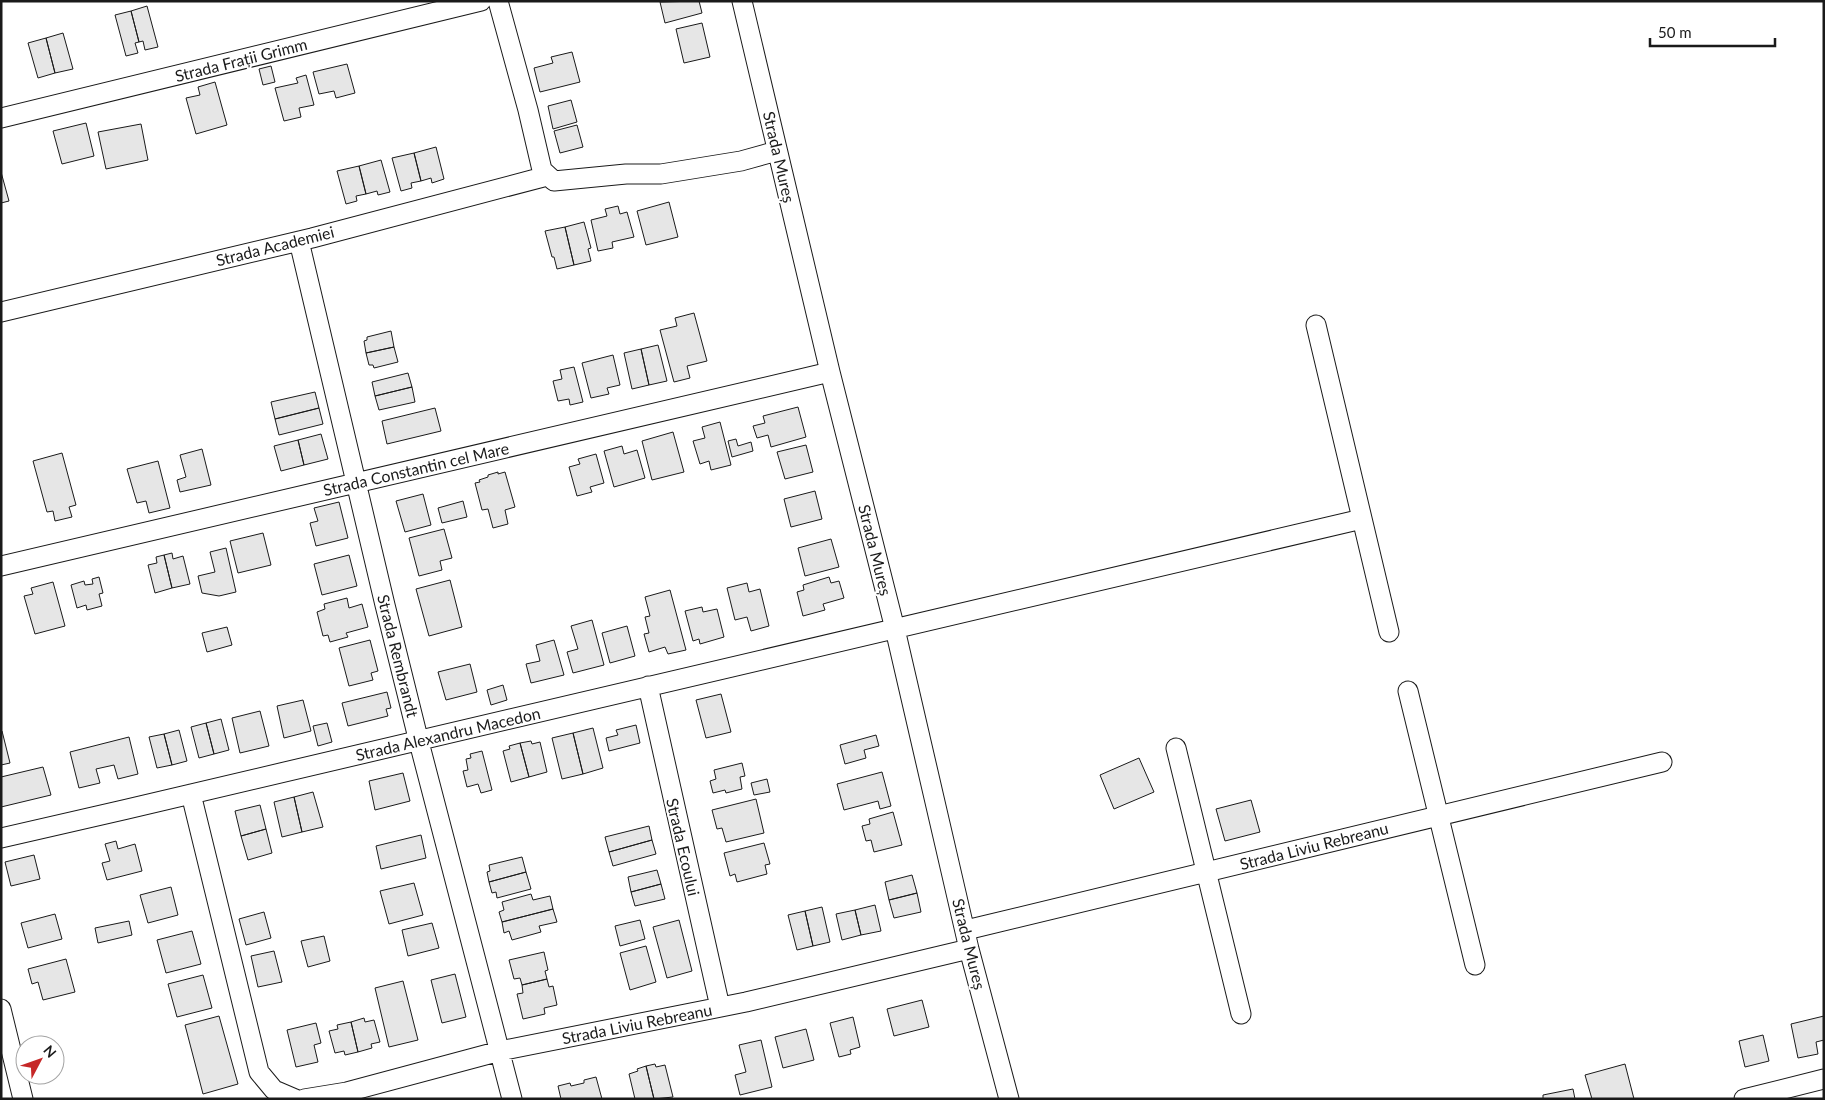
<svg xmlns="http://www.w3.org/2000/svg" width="1825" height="1100" font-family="Lato,sans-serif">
  <rect width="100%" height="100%" fill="#fff"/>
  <path fill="#e6e6e6" stroke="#1a1a1a" d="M 699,1 L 702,13 L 665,23 L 660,2 Z
    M 147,6 L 158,47 L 145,50 L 143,41 L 139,42 L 131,11 Z
    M 131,11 L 139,42 L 135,43 L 138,53 L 126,56 L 115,15 Z
    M 702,23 L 710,57 L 684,63 L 676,29 Z
    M 63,33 L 73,69 L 55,73 L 46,38 Z
    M 46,38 L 55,73 L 38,78 L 28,43 Z
    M 572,52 L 580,82 L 540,92 L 534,68 L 553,63 L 551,57 Z
    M 347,64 L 355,93 L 336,98 L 334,91 L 319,94 L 313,72 Z
    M 271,66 L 275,82 L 263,85 L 259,69 Z
    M 306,75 L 314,105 L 299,108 L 301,117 L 284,121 L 275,88 L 298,83 L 296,78 Z
    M 215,82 L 227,125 L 196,134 L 186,98 L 200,95 L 198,87 Z
    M 571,100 L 577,122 L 553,129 L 548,106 Z
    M 86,123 L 94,156 L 62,164 L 53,131 Z
    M 141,124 L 148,160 L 106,169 L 98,132 Z
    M 577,125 L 583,147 L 560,153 L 554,131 Z
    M 436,147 L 444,179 L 432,183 L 431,178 L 421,181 L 414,153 Z
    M 414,153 L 421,181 L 411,183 L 412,188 L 401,191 L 392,158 Z
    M 381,160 L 390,192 L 378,195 L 377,191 L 366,194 L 359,166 Z
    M 359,166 L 366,194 L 356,196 L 357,201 L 346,204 L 337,171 Z
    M 1,172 L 9,201 L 1,203 Z
    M 669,202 L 678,237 L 646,245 L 637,211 Z
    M 618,206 L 620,214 L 627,212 L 634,237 L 612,242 L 613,248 L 598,251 L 591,220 L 607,216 L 605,209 Z
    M 584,222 L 591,248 L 588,249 L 591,261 L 574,265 L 565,227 Z
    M 565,227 L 574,265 L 557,269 L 554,257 L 552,257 L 545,231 Z
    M 694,313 L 707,361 L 687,366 L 690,378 L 674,382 L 660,330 L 677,326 L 675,318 Z
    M 391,331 L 394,347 L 366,353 L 364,341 L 367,340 L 367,337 Z
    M 658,345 L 667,381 L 649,385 L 641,349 Z
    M 394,347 L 398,362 L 374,368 L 373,365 L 369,365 L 366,353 Z
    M 641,349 L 649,385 L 632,389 L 624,353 Z
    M 613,355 L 620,385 L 607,388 L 609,394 L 591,398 L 582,363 Z
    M 574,367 L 583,402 L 570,405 L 569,399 L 558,401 L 553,381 L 562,379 L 560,370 Z
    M 408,373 L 412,387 L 375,396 L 372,382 Z
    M 412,387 L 415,402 L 379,410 L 375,396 Z
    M 315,392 L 319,408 L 275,419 L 271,402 Z
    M 798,407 L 806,437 L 771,447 L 768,435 L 757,438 L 753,426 L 765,423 L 763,416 Z
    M 319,408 L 323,424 L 279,435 L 275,419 Z
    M 435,408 L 441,431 L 387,444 L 382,421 Z
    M 720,422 L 731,465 L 711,470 L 709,461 L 700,464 L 693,441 L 705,438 L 702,427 Z
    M 673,432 L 684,472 L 652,480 L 642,441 Z
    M 321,434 L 328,459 L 304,465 L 298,440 Z
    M 736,439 L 738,446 L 751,442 L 753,451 L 732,457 L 728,441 Z
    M 298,440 L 304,465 L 281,471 L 274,446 Z
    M 806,445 L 813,472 L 785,479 L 777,452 Z
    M 622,446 L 624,454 L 637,450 L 645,478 L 614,487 L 604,451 Z
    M 202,449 L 211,485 L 180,492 L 177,480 L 186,477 L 180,455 Z
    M 62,453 L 76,505 L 69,507 L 72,517 L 55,521 L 53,511 L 47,512 L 33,461 Z
    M 596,454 L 604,483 L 590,487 L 592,492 L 577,496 L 569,467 L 580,464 L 578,459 Z
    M 158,461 L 170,508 L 149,513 L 146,501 L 137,503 L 127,469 Z
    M 498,472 L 498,474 L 505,472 L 515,507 L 505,510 L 508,524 L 493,528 L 488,509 L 482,510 L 475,483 L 480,482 L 479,480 L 488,477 L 488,475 Z
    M 815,491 L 822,519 L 791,527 L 784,499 Z
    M 423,494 L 431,525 L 405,532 L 396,501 Z
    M 463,501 L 467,517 L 442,523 L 438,508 Z
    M 339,502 L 348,538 L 316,546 L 310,523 L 318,521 L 314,508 Z
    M 444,529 L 452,558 L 440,561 L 442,570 L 419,576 L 409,538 Z
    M 263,533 L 271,565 L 238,573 L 230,541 Z
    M 831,539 L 839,567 L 805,576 L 798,548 Z
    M 226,548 L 236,592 L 219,596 L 202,593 L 198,576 L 215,572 L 210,552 Z
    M 172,553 L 173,559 L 183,556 L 190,584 L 172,588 L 164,555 Z
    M 164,555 L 172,588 L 155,593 L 148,565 L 157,563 L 156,557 Z
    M 349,555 L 357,586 L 322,595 L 314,564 Z
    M 99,577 L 103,593 L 99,594 L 102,606 L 87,610 L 86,605 L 77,608 L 71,585 L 84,581 L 85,585 L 93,584 L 92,579 Z
    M 829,577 L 831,583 L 839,581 L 844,598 L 823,604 L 825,610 L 803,616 L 797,592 L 804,590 L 803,585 Z
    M 450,580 L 462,627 L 429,636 L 416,589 Z
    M 53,582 L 65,626 L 35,634 L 24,596 L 33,594 L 31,588 Z
    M 747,583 L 749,592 L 760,589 L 769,626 L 751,631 L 747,617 L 735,620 L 727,588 Z
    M 670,590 L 686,650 L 668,654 L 665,647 L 649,652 L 644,634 L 649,633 L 645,617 L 650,616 L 645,597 Z
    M 347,598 L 349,608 L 362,604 L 368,627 L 346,633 L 348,637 L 330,642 L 328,635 L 323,636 L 317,612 L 325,609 L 324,604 Z
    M 702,607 L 703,612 L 717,609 L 724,637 L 700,644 L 699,639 L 693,641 L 685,611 Z
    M 592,620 L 604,665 L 573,673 L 567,652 L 578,649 L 571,626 Z
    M 627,626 L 635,656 L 610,663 L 602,633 Z
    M 227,627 L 232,645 L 207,652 L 202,633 Z
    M 370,640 L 378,671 L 371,673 L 373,680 L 349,686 L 339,648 Z
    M 554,640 L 564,675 L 531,683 L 526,664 L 540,661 L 536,645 Z
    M 470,664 L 477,692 L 446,700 L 438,672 Z
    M 503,685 L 507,700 L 491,705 L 487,690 Z
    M 387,692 L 391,708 L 386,709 L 388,716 L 348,726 L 342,703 Z
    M 721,694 L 731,732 L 706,738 L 696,700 Z
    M 303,700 L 311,731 L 284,738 L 277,706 Z
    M 260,711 L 269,746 L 240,753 L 232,718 Z
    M 221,719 L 229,750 L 214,754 L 206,723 Z
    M 206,723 L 214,754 L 199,758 L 191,727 Z
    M 327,723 L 332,742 L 318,746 L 313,726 Z
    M 636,725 L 640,743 L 609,751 L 606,738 L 618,735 L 616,730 Z
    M 593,728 L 603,768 L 583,774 L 573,733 Z
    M 179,730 L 187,761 L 172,765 L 164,734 Z
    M 2,731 L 10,763 L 1,765 L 1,732 Z
    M 573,733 L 583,774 L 562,779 L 552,738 Z
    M 164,734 L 172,765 L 157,768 L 149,737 Z
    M 876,735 L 879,746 L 864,750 L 866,758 L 845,764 L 840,745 Z
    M 129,737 L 138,774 L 118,779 L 114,765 L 96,769 L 100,783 L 79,788 L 70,752 Z
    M 531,741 L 532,744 L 540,742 L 547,772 L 529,777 L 520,743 Z
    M 520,743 L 529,777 L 511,782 L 503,751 L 510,749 L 509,746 Z
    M 482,751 L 492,790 L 481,793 L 478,784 L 467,787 L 463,771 L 468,770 L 466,759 L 471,758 L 470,754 Z
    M 1139,758 L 1154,792 L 1114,809 L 1100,775 Z
    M 742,763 L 745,776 L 740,777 L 742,789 L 726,793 L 725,790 L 713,793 L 710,781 L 716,779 L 714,770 Z
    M 43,767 L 51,795 L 1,807 L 1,777 Z
    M 882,772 L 891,806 L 880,809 L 878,801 L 844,810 L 837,784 Z
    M 403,773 L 410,801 L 375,810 L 369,781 Z
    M 767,779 L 770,792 L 754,795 L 751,783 Z
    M 313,792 L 323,827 L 302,832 L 294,797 Z
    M 294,797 L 302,832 L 282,837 L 274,802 Z
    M 756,799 L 764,833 L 726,842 L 722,828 L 717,829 L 712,810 Z
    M 1251,800 L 1260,832 L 1225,841 L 1216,809 Z
    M 260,805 L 266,829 L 241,836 L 235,811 Z
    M 893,812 L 902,845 L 874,852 L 871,840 L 866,841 L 862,826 L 870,824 L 869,819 Z
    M 649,826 L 652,840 L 609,852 L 605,837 Z
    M 266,829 L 272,853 L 248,860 L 241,836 Z
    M 421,835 L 426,858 L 381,869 L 376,846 Z
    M 652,840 L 656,854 L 613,866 L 609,852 Z
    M 116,841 L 118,849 L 135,844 L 142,871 L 107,880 L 102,863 L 110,861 L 105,844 Z
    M 764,843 L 770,864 L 765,865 L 767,874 L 737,882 L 735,874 L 730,876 L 724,853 Z
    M 34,855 L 40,879 L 11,886 L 5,862 Z
    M 522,857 L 526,872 L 489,882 L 487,872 L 490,871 L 489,865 Z
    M 657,870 L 661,884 L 631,892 L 628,877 Z
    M 526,872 L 531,889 L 497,898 L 496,892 L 492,893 L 489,882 Z
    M 912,875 L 917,893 L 889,900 L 885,882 Z
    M 414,883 L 423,915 L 389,924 L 380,891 Z
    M 661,884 L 665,899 L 635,906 L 631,892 Z
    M 171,887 L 178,915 L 148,923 L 140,895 Z
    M 917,893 L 921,912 L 894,918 L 889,900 Z
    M 531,894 L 533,900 L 550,896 L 553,909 L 502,922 L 499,912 L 504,910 L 502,902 Z
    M 875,905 L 881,931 L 861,935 L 855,910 Z
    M 822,907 L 830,942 L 813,946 L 805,911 Z
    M 553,909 L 557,922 L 539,926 L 541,932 L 512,940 L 509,931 L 504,933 L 502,922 Z
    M 855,910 L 861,935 L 842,940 L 836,914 Z
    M 805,911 L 813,946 L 797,950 L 788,915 Z
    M 264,912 L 271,938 L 246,945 L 239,919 Z
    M 55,914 L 62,939 L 28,948 L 21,923 Z
    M 640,920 L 645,939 L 620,946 L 615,926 Z
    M 679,920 L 692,971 L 667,978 L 653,927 Z
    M 129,921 L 132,935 L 98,943 L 95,928 Z
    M 432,923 L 439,948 L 408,956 L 402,930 Z
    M 192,931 L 201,964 L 166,973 L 157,940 Z
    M 324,936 L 330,961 L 308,967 L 301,941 Z
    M 646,946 L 656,982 L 630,990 L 620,953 Z
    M 274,951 L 282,982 L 258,987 L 251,956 Z
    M 544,952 L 548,970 L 545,971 L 547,979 L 522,985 L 520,978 L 514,979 L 509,960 Z
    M 66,959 L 75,992 L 43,1000 L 38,982 L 32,984 L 28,969 Z
    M 455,974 L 466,1017 L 442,1023 L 431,980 Z
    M 203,975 L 212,1008 L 177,1017 L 168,984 Z
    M 547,979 L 549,987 L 553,986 L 557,1005 L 544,1008 L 545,1014 L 523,1019 L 517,994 L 523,993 L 522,985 Z
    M 403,981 L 418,1040 L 389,1047 L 375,988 Z
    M 922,1000 L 929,1027 L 894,1036 L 887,1009 Z
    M 219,1016 L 238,1084 L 203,1094 L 185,1025 Z
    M 1824,1016 L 1824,1040 L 1816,1042 L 1818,1054 L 1798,1058 L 1791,1024 Z
    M 853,1017 L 860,1047 L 850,1050 L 851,1054 L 839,1057 L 830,1023 Z
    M 364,1018 L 365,1022 L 374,1020 L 380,1042 L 371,1044 L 372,1048 L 358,1052 L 351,1022 Z
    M 351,1022 L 358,1052 L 345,1055 L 344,1051 L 335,1053 L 329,1031 L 338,1029 L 337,1025 Z
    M 316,1023 L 321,1043 L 314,1045 L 318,1062 L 296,1067 L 287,1030 Z
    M 806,1029 L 814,1060 L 783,1068 L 775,1037 Z
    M 1763,1035 L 1769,1061 L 1745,1067 L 1739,1041 Z
    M 761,1040 L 772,1087 L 740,1095 L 735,1075 L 746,1072 L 739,1045 Z
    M 655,1064 L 656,1067 L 665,1065 L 673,1097 L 654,1099 L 646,1066 Z
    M 1625,1064 L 1634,1099 L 1592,1099 L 1585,1075 Z
    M 646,1066 L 654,1099 L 635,1099 L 629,1074 L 638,1071 L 637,1069 Z
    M 596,1077 L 602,1099 L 561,1099 L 558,1086 L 570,1083 L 571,1086 L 584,1083 L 584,1080 Z
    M 1573,1089 L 1575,1099 L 1543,1099 L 1543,1095 Z"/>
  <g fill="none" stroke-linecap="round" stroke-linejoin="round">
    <g stroke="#1a1a1a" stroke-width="21">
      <path id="minor" d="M 498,1 L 528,110 L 542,170 L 554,181 L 626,174 L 661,174 L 741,161 L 777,151
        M 742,1 L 830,372 L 895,629 L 969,949 L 1009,1099
        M 1,118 L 481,1
        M 299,241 L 385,605 L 419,742 L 512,1099
        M 1,312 L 312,238 L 547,176
        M 1316,325 L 1389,632
        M 1,566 L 830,372
        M 648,686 L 720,1007
        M 1408,691 L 1475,965
        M 1176,748 L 1241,1014
        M 191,794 L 259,1072 L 274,1090 L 295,1099
        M 1,838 C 455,734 908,626 1362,519
        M 966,930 L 1662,762
        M 1,1009 L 23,1099
        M 304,1099 L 347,1092 L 500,1051 L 746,1002 L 969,949
        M 1744,1099 L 1824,1079"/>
    </g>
    <use href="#minor" stroke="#fff" stroke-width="19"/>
  </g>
  <g text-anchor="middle" stroke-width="4" stroke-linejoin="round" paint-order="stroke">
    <g font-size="16" fill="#1a1a1a" stroke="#fff">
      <text transform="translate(241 60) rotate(-14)" y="6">Strada Frații Grimm</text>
      <text transform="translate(779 157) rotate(77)" y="6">Strada Mureș</text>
      <text transform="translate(275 246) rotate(-14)" y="6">Strada Academiei</text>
      <text transform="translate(416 469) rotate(-13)" y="6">Strada Constantin cel Mare</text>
      <text transform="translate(875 550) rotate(76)" y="6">Strada Mureș</text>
      <text transform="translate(398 656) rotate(76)" y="6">Strada Rembrandt</text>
      <text transform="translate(448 734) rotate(-13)" y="6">Strada Alexandru Macedon</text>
      <text transform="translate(1314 846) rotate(-14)" y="6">Strada Liviu Rebreanu</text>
      <text transform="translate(683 847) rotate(77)" y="6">Strada Ecoului</text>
      <text transform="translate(969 944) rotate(76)" y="6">Strada Mureș</text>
      <text transform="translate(637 1024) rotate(-11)" y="6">Strada Liviu Rebreanu</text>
    </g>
  </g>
  <rect width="1825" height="1100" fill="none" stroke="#1a1a1a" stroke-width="5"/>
  <g transform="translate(40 1060) rotate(49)"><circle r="24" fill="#ffffff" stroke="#a3a3a3"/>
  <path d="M0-4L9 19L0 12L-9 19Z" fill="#c62828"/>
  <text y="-8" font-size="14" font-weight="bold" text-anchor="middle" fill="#1a1a1a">N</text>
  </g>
  <path d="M1650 38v8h125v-8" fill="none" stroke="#1a1a1a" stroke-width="2.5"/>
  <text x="1658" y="38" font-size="15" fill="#1a1a1a" stroke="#ffffff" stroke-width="4" paint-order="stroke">50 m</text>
</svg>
